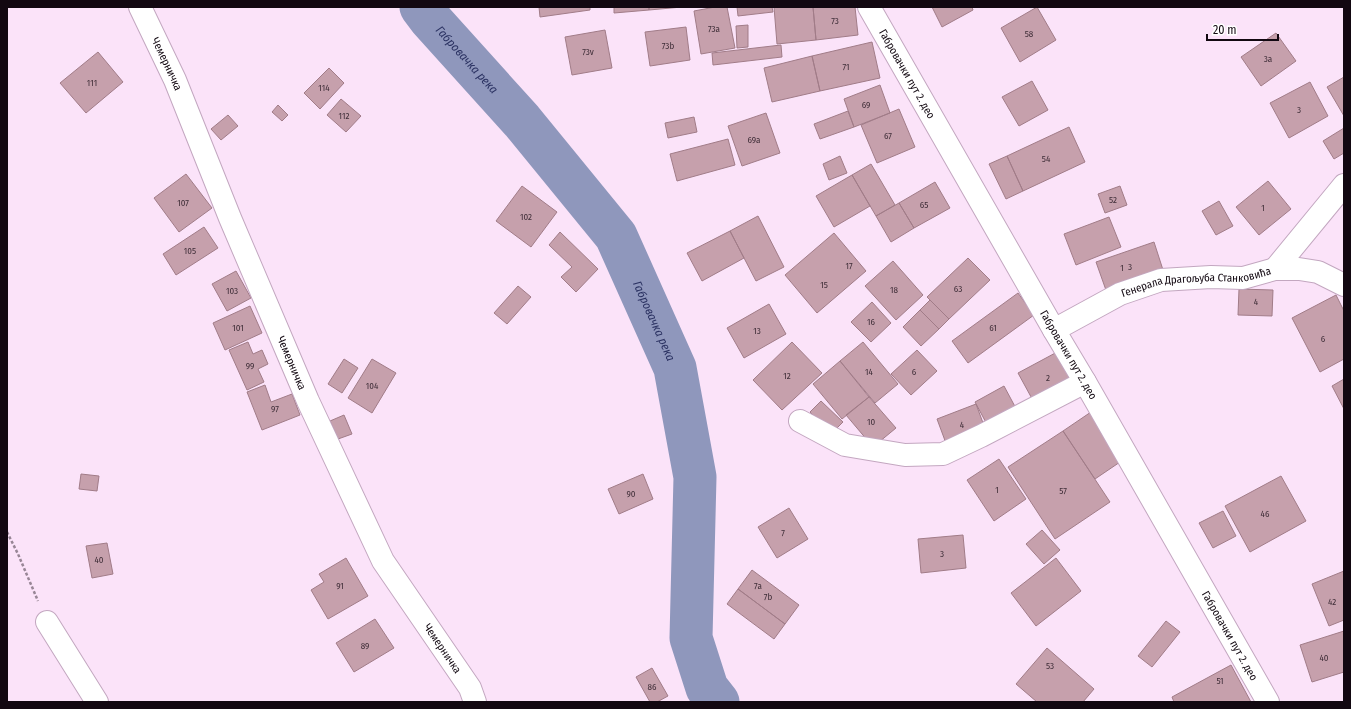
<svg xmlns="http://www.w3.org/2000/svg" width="1351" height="709" font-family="'Fira Sans Condensed',sans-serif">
  <rect width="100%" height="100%" fill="#fbe3f9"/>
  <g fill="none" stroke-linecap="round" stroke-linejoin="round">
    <path stroke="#8f97bc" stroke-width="43" id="s1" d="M 421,7 L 430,19 L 522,121 L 616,236 L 675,368 L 695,477 L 691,638 L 707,688 L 718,702"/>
  </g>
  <path fill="#c6a0ac" stroke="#a17c88" d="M 539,7 L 590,7 L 590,10 L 540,17 Z
    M 614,7 L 649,7 L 649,10 L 614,13 Z
    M 649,7 L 682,7 L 649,10 Z
    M 715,7 L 727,7 L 735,48 L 701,54 L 694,11 Z
    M 737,7 L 772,7 L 773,12 L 738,16 Z
    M 774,7 L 813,7 L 816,40 L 777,44 Z
    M 813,7 L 855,7 L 858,35 L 816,40 Z
    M 932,7 L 972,7 L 973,10 L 942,27 Z
    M 1037,7 L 1056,40 L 1020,62 L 1001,28 Z
    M 748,25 L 748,47 L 737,48 L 736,26 Z
    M 686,27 L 690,60 L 650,66 L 645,32 Z
    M 605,30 L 612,68 L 572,75 L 565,37 Z
    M 1276,33 L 1296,61 L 1261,86 L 1241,57 Z
    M 872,42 L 880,78 L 820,91 L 812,56 Z
    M 781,45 L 782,57 L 713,65 L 712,53 Z
    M 98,52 L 123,82 L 86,113 L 60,83 Z
    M 812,56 L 820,91 L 772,102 L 764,68 Z
    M 329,68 L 344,83 L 320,109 L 304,93 Z
    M 1344,77 L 1344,116 L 1327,87 Z
    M 1032,81 L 1048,110 L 1019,126 L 1002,97 Z
    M 1310,82 L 1328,116 L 1289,138 L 1270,103 Z
    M 880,85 L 890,113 L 854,127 L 844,99 Z
    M 341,99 L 361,116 L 346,132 L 327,115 Z
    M 278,105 L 288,115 L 282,121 L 272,112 Z
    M 899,109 L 915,147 L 877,163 L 861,125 Z
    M 848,111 L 854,127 L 820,139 L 814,124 Z
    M 766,113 L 780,153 L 742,166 L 728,126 Z
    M 228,115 L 238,126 L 221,140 L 211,129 Z
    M 694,117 L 697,132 L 668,138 L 665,123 Z
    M 1069,127 L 1085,162 L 1023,191 L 1007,156 Z
    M 1344,128 L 1344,153 L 1334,159 L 1323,141 Z
    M 728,139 L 735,165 L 677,181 L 670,154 Z
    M 840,156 L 847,173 L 829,180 L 823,164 Z
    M 1007,156 L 1023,191 L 1006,199 L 989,164 Z
    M 871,164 L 895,205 L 876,216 L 852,175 Z
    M 186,174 L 212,208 L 179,232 L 154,198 Z
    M 852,175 L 870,206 L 834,227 L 816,196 Z
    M 1268,181 L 1291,209 L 1259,235 L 1236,207 Z
    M 935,182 L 950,208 L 914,228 L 899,203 Z
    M 522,186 L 557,212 L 531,247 L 496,221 Z
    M 1120,186 L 1127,205 L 1105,213 L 1098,194 Z
    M 1219,201 L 1233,226 L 1216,235 L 1202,211 Z
    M 899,203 L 914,228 L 891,242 L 876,216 Z
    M 758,216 L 784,267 L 756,281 L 730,231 Z
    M 1109,217 L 1121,247 L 1076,265 L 1064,234 Z
    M 204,227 L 218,248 L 176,275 L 163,254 Z
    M 730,231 L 744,258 L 702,281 L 687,253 Z
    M 560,232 L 598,269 L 576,292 L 561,277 L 572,267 L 549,245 Z
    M 834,233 L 866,271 L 817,313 L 785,275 Z
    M 1154,242 L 1164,273 L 1107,293 L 1096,262 Z
    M 968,258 L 990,280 L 949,319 L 927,297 Z
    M 893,261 L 923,295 L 896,320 L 865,286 Z
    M 236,271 L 251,298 L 227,311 L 212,284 Z
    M 518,286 L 531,297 L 507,324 L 494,313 Z
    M 1239,289 L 1273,290 L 1272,316 L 1238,315 Z
    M 1018,293 L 1034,315 L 968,363 L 952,341 Z
    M 1336,295 L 1344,311 L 1344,359 L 1320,372 L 1292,318 Z
    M 930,300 L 949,319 L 939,329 L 920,310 Z
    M 872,302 L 891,323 L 871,342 L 851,322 Z
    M 769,304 L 786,334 L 744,358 L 727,328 Z
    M 250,306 L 262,333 L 225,350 L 213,323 Z
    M 920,310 L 939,329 L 921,346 L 903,327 Z
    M 248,342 L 253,354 L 262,350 L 268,364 L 258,369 L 264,382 L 247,390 L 229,350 Z
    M 792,342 L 822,373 L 782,410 L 753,380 Z
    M 863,342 L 898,384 L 875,403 L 840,361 Z
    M 917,350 L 937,371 L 911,395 L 891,374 Z
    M 1059,351 L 1077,383 L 1036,406 L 1018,373 Z
    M 344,359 L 358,368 L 342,393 L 328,384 Z
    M 372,359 L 396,373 L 372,413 L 348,398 Z
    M 840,361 L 869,397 L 842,419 L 813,384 Z
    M 1344,379 L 1344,409 L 1332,386 Z
    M 265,385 L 271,402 L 292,394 L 300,415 L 262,430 L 247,392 Z
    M 1004,386 L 1019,414 L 990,430 L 975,402 Z
    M 869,397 L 896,428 L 873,447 L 846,415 Z
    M 821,401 L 843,422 L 831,434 L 810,412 Z
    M 976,404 L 986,431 L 947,446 L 937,419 Z
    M 1091,412 L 1123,460 L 1095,479 L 1063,431 Z
    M 344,415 L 352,434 L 338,439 L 330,421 Z
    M 1063,431 L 1110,502 L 1055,539 L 1008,467 Z
    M 999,459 L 1026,499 L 994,521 L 967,480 Z
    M 81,474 L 99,476 L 97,491 L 79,489 Z
    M 643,474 L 653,499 L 619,514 L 608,489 Z
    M 1281,476 L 1306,521 L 1250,552 L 1225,506 Z
    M 789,508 L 808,539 L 777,558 L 758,527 Z
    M 1223,511 L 1236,536 L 1213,548 L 1199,523 Z
    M 1042,530 L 1060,550 L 1044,564 L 1026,544 Z
    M 963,535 L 966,568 L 921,573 L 918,539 Z
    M 107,543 L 113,574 L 92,578 L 86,546 Z
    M 346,558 L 368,596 L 328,619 L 311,590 L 324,582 L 319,574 Z
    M 1056,558 L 1081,591 L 1036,626 L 1011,593 Z
    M 752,570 L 799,605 L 785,624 L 738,589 Z
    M 1344,571 L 1344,620 L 1329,626 L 1312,584 Z
    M 738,589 L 785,624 L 774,639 L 727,604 Z
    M 375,619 L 394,648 L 354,672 L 336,643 Z
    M 1166,621 L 1180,632 L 1152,667 L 1138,656 Z
    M 1344,631 L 1344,672 L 1312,682 L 1300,645 Z
    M 1047,648 L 1094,689 L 1083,702 L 1037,702 L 1016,684 Z
    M 1231,665 L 1251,702 L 1174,702 L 1172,697 Z
    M 652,668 L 668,696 L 657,702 L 650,702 L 636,677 Z"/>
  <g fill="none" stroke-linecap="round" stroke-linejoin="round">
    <g stroke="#c3a7c0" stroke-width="24">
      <g id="street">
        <path id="s2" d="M 140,7 L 175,80 L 230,218 L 308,401 L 383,561 L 470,688 L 475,702"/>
        <path id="s3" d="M 869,7 L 1054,330 L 1085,382 L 1268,702"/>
        <path d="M 1275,269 L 1344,185"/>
        <path id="s4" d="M 1054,330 L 1120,294 L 1161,280 L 1211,277 L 1243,278 L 1275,269 L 1299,269 L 1318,272 L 1344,285"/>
        <path d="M 800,421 L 845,445 L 905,455 L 943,454 L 981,436 L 1085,382"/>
        <path d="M 47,622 L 97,702"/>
      </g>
    </g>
    <path stroke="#988696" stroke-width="2.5" stroke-dasharray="3 2" stroke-linecap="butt" d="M 7,532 L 18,554 L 38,601"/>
    <use href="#street" stroke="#fff" stroke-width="22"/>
  </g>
  <g text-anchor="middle" stroke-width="3" stroke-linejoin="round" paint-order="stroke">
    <g font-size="9" fill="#3f2e38">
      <text x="835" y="24">73</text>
      <text x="714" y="32">73a</text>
      <text x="1029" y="37">58</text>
      <text x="668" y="49">73b</text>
      <text x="588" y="55">73v</text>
      <text x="1268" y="62">3a</text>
      <text x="846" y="70">71</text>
      <text x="92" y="86">111</text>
      <text x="324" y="91">114</text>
      <text x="866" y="108">69</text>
      <text x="1299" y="113">3</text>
      <text x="344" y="119">112</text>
      <text x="888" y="139">67</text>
      <text x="754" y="143">69a</text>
      <text x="1046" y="162">54</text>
      <text x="1113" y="203">52</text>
      <text x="183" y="206">107</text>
      <text x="924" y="208">65</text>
      <text x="1263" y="211">1</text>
      <text x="526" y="220">102</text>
      <text x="190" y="254">105</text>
      <text x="849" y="269">17</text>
      <text x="1130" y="270">3</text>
      <text x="1122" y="271">1</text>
      <text x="824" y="288">15</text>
      <text x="958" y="292">63</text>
      <text x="894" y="293">18</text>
      <text x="232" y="294">103</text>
      <text x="1256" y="305">4</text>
      <text x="871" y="325">16</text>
      <text x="238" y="331">101</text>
      <text x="993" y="331">61</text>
      <text x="757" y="334">13</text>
      <text x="1323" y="342">6</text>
      <text x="250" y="369">99</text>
      <text x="869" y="375">14</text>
      <text x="914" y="375">6</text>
      <text x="787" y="379">12</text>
      <text x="1048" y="381">2</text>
      <text x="372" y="389">104</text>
      <text x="275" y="412">97</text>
      <text x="871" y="425">10</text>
      <text x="962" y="428">4</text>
      <text x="997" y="493">1</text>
      <text x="1063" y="494">57</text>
      <text x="631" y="497">90</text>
      <text x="1265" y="517">46</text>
      <text x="783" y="536">7</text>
      <text x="942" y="557">3</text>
      <text x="99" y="563">40</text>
      <text x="340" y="589">91</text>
      <text x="758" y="589">7a</text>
      <text x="768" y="600">7b</text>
      <text x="1332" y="605">42</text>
      <text x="365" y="649">89</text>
      <text x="1324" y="661">40</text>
      <text x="1050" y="669">53</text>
      <text x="1220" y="684">51</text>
      <text x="652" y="690">86</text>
    </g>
    <g font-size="11" fill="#120811" stroke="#fff">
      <text dy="4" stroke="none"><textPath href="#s2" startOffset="63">Чемерничка</textPath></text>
      <text dy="4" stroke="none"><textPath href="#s3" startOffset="77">Габровачки пут 2. део</textPath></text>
      <text dy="4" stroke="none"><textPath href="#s4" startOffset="153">Генерала Драгољуба Станковића</textPath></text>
      <text dy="4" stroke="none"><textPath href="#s3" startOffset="401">Габровачки пут 2. део</textPath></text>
      <text dy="4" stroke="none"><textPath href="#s2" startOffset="387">Чемерничка</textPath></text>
      <text dy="4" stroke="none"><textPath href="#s3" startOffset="725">Габровачки пут 2. део</textPath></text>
      <text dy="4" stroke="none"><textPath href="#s2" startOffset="711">Чемерничка</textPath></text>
    </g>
    <g font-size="12" font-style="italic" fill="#2b3262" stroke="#fff">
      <text dy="4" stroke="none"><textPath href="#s1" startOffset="70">Габровачка река</textPath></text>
      <text dy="4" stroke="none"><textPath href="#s1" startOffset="394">Габровачка река</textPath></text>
    </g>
  </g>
  <rect width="1351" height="709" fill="none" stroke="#120811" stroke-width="16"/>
  <path d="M1207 34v6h71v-6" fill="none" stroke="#120811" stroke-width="2"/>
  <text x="1213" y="34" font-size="12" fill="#120811" stroke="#ffffff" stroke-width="3" paint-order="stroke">20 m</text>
</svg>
